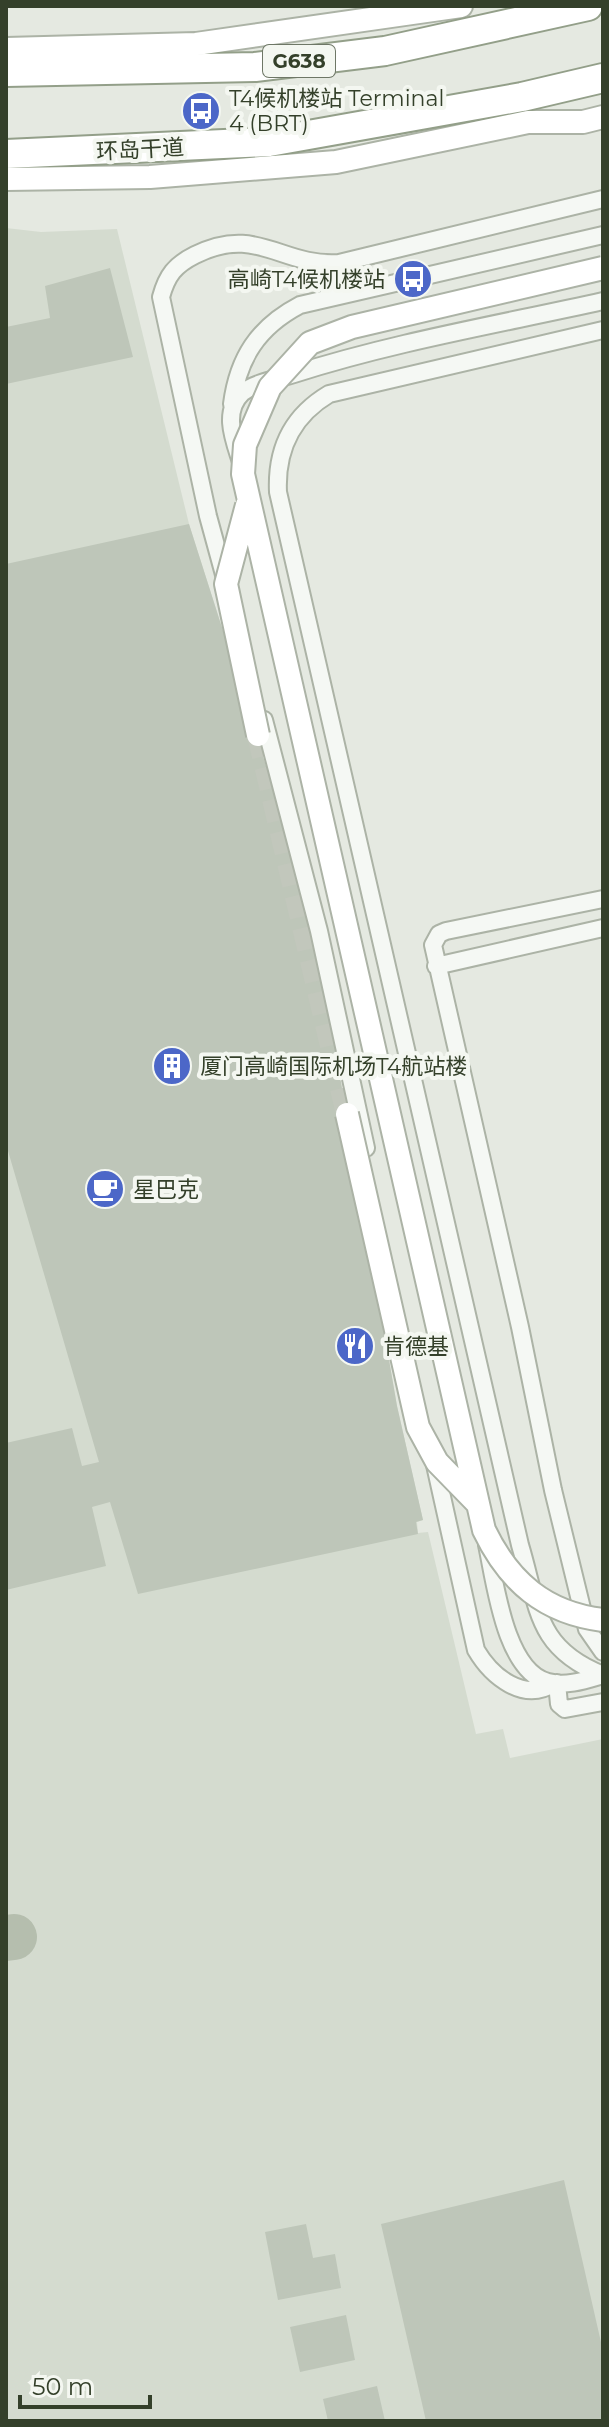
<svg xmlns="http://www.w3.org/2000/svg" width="609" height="2427" font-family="Montserrat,'Noto Sans SC',sans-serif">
  <rect width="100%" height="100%" fill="#e5e9e1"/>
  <path fill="#d4dbcf" d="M 6,228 L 41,232 L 117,229 L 189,524 L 294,854 L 330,1019 L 397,1406 L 423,1520 L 417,1522 L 418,1533 L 428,1532 L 476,1734 L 503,1729 L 510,1758 L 603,1739 L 603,2421 L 6,2421 Z"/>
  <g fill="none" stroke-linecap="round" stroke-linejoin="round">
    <path stroke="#b5beae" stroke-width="46" d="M 6,1938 L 14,1937"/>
  </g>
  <path fill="#bec6b9" d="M 110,268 L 133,357 L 6,384 L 6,327 L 50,318 L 45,286 Z
    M 189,524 L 294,854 L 330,1019 L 397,1406 L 423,1520 L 416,1522 L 418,1534 L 138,1594 L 110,1502 L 92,1507 L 106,1566 L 6,1590 L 6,1443 L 72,1428 L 82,1466 L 99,1462 L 6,1144 L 6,564 Z
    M 564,2180 L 603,2351 L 603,2421 L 426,2421 L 381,2224 Z
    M 306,2224 L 313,2258 L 335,2254 L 341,2288 L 278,2300 L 265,2232 Z
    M 346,2315 L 355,2360 L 300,2372 L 290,2327 Z
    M 377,2386 L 385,2421 L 328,2421 L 323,2399 Z"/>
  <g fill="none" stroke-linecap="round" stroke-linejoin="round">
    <path stroke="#c2c7bc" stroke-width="22" stroke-dasharray="22 11" stroke-linecap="butt" d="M 258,735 L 347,1114"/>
    <g stroke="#acb3a6" stroke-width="20">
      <path id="street" d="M 603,330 L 329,394 C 292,416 276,449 278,492 L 520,1545 C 539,1608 535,1648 603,1675
        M 232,404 C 238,358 258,327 300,305 L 603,235
        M 241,462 C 234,440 222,412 242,393 C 255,382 278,379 294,374 C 394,342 500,324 603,301
        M 226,582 L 208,516 L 161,297 C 167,275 175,265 195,255 C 257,224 281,267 339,263 L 603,199
        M 264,720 L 319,931 L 366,1148
        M 603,899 L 446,931 L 439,934 L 433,945 L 520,1327 L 553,1490 L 587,1629 L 603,1652
        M 436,966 L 603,928
        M 433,1456 L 476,1650 C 492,1677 524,1703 554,1683
        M 487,1545 C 495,1582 505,1671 548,1682 C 566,1687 586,1680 603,1675
        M 557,1683 L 559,1704 L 565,1709 L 603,1702"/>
    </g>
    <g stroke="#acb3a6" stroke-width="26">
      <path id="secondary" d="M 6,49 L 196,44 L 461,6
        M 6,179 L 150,177 L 336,162 L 528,122 L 583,122 L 603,117"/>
    </g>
    <g stroke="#939f89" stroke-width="32">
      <path id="highway" d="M 6,72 L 255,67 L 385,51 L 588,6
        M 6,154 L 269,142 L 522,97 L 603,78"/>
    </g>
    <use href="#street" stroke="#f5f8f4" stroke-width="16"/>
    <use href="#secondary" stroke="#fff" stroke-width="22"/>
    <use href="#highway" stroke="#fff" stroke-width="28"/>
    <g stroke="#acb3a6" stroke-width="26" stroke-linecap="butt">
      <path id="secondary-bridge" d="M 603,268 L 352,327 L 310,343 L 270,387 L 245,445 L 243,474 L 484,1530 C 509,1582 545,1613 603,1620
        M 247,505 L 226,584 L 258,735
        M 347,1114 L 418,1427 L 437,1462 L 476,1502"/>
    </g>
    <use href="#secondary-bridge" stroke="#fff" stroke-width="22"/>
  </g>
  <defs>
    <g id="bus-disc" transform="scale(2)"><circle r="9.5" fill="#4c67c8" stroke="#f4f7f1"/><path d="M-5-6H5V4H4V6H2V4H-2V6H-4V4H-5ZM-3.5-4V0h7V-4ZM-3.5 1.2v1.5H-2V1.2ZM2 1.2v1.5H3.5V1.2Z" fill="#fff"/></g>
    <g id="building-disc" transform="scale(2)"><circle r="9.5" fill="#4c67c8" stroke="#f4f7f1"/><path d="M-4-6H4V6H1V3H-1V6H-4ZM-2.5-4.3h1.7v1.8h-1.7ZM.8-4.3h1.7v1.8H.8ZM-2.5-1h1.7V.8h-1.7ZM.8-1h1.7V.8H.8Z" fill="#fff"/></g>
    <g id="cafe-disc" transform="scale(2)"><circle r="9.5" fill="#4c67c8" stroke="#f4f7f1"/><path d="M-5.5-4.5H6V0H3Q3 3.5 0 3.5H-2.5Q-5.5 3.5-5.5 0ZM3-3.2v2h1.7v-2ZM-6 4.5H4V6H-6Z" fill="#fff"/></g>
    <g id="restaurant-disc" transform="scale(2)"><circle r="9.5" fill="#4c67c8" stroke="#f4f7f1"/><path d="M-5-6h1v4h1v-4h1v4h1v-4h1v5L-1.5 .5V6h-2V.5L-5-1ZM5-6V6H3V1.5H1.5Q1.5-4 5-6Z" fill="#fff"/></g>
  </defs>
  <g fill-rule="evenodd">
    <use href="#bus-disc" x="201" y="111"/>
    <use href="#bus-disc" x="413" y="279"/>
    <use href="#building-disc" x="172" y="1066"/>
    <use href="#cafe-disc" x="105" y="1189"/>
    <use href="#restaurant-disc" x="355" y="1346"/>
  </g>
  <g text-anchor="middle" stroke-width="8" stroke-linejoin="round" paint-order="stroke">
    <rect fill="#f4f7f1" stroke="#6e7766" stroke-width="2" x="263" y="45" width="72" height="32" rx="6"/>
    <g font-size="20" font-weight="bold" fill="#34402a">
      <text x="299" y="68">G638</text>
    </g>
    <g font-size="22" fill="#34402a" stroke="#f4f7f1" text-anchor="start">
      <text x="229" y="106">T4候机楼站 Terminal<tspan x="229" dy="25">4 (BRT)</tspan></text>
      <text x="385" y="287" text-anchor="end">高崎T4候机楼站</text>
      <text x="200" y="1074">厦门高崎国际机场T4航站楼</text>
      <text x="133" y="1197">星巴克</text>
      <text x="383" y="1354">肯德基</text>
    </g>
    <g font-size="22" fill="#34402a" stroke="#f4f7f1">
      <text transform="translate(140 149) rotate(-3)" y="8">环岛干道</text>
    </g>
  </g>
  <rect width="609" height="2427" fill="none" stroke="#34402a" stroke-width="16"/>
  <path d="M20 2395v12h130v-12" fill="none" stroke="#34402a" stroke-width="4"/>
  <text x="32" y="2395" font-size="24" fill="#34402a" stroke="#f4f7f1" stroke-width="6" paint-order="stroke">50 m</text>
</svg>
